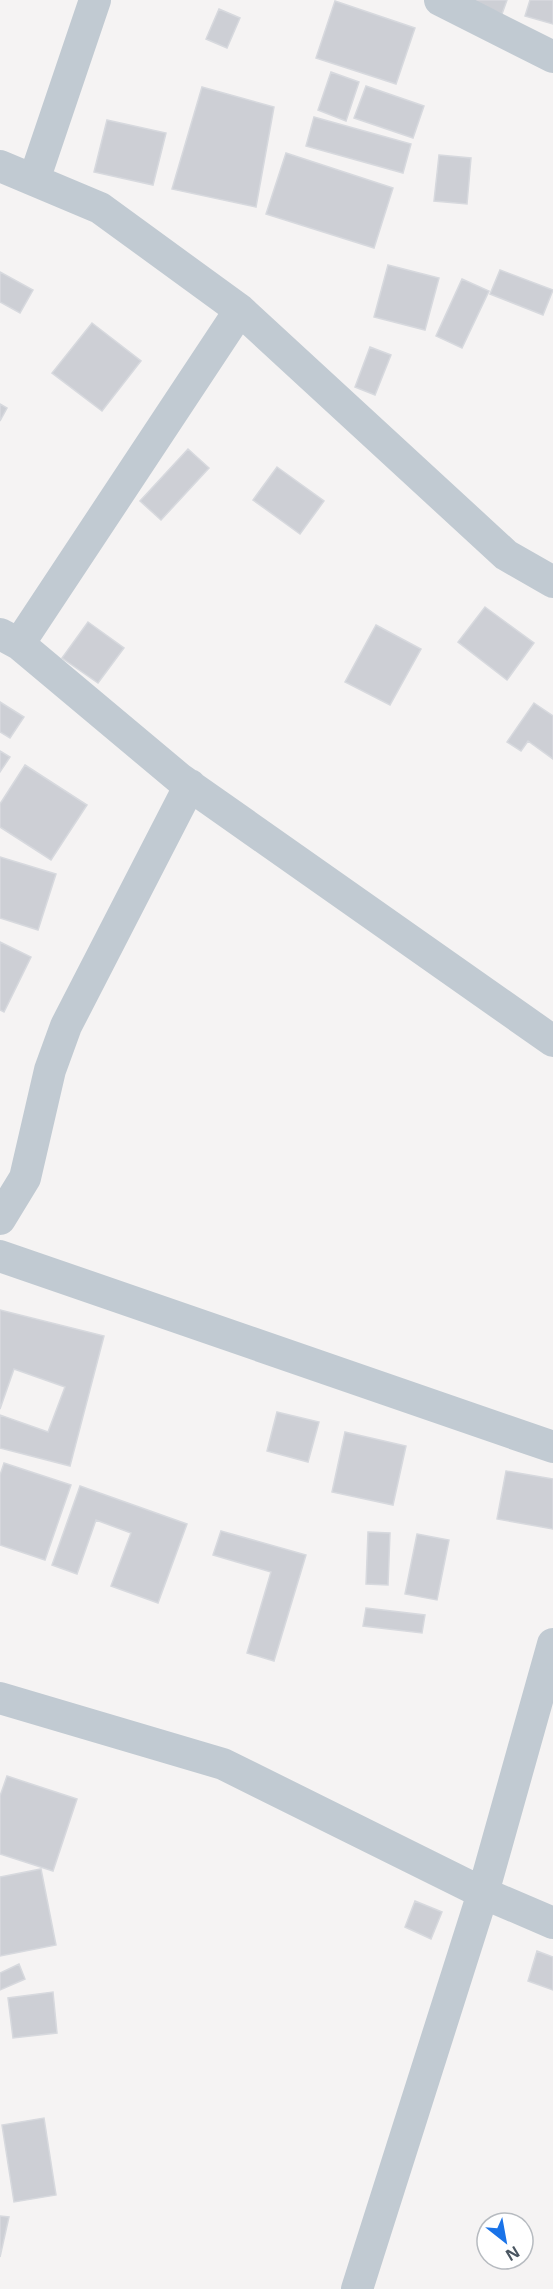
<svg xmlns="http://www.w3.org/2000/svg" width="553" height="2289" font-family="'Open Sans',sans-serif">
  <rect width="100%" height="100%" fill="#f5f3f3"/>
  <path fill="#cdcfd5" stroke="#d7d9de" stroke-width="1.5" d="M 465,0 L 507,0 L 502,14 Z
    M 530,0 L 553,0 L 553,24 L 525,16 Z
    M 335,1 L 415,28 L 396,84 L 316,58 Z
    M 219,9 L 240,18 L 227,48 L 206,39 Z
    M 331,72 L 359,82 L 346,121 L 318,110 Z
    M 366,86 L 424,106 L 413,138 L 354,118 Z
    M 202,87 L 274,107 L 256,207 L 172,189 Z
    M 314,117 L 411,144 L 403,173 L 306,146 Z
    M 107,120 L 166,133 L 153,185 L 94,172 Z
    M 286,153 L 393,188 L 374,248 L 266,214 Z
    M 439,155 L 471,158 L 467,204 L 434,201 Z
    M 388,265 L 439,278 L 425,330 L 374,317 Z
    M 500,270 L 553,290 L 543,315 L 490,294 Z
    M 0,272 L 33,290 L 20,313 L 0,302 Z
    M 462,279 L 489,291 L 462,348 L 436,336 Z
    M 92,323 L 141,361 L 102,411 L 52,373 Z
    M 370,347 L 391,355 L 375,395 L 355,387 Z
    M 0,404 L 7,408 L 0,421 Z
    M 188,449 L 209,468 L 161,520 L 140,501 Z
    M 277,467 L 324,501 L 300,534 L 253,500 Z
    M 485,607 L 534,643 L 507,680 L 458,642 Z
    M 88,622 L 124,648 L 98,683 L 62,658 Z
    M 376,625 L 421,649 L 390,705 L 345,682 Z
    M 0,702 L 24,717 L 10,738 L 0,732 Z
    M 534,703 L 553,716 L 553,759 L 528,741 L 521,751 L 507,742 Z
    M 0,751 L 10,757 L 0,772 Z
    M 25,765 L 87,805 L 51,860 L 0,827 L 0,804 Z
    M 0,857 L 56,874 L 38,930 L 0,918 Z
    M 0,942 L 31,957 L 4,1012 L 0,1010 Z
    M 0,1310 L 104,1336 L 70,1466 L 0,1448 L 0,1415 L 48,1432 L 65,1387 L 14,1369 L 0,1409 Z
    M 277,1412 L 319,1422 L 308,1462 L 267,1451 Z
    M 345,1432 L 406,1446 L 393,1505 L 332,1492 Z
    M 4,1463 L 71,1485 L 45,1560 L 0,1545 L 0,1475 Z
    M 506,1471 L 553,1479 L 553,1529 L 497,1519 Z
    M 80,1486 L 187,1524 L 158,1603 L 111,1586 L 131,1533 L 96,1520 L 77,1574 L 52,1565 Z
    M 221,1531 L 306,1555 L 274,1661 L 247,1653 L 271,1572 L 213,1555 Z
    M 368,1532 L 390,1533 L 388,1585 L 366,1584 Z
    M 417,1534 L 449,1540 L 437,1600 L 405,1594 Z
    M 366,1608 L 425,1615 L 422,1633 L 363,1626 Z
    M 7,1776 L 77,1799 L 53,1871 L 0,1854 L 0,1796 Z
    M 41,1869 L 56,1945 L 0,1956 L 0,1877 Z
    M 415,1901 L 442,1912 L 431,1939 L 405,1927 Z
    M 537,1951 L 553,1957 L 553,1990 L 528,1981 Z
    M 19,1964 L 25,1979 L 0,1990 L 0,1973 Z
    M 53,1992 L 57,2033 L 13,2038 L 8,1998 Z
    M 44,2118 L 56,2195 L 14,2202 L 2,2125 Z
    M 0,2216 L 9,2217 L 0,2257 Z"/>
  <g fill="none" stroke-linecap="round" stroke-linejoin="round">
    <path stroke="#c1cad2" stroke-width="32" d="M 440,0 L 553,57
      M 0,166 L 100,208 L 240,310 L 506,555 L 553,582
      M 34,180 L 95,0
      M 0,634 L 19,644 L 179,778 L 553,1041
      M 19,644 L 240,310
      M 0,1219 L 25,1178 L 50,1070 L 66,1026 L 190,785
      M 0,1256 L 553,1447
      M 0,1698 L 223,1764 L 483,1893 L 553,1923
      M 357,2289 L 483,1893 L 553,1644"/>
  </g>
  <g transform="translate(505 2241) rotate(149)"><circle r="28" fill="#ffffff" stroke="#b7bbc0" stroke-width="1.5"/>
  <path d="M0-4.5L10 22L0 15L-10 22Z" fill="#1a73e8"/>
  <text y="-9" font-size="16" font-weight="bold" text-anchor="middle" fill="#4a5661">N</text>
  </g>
</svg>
